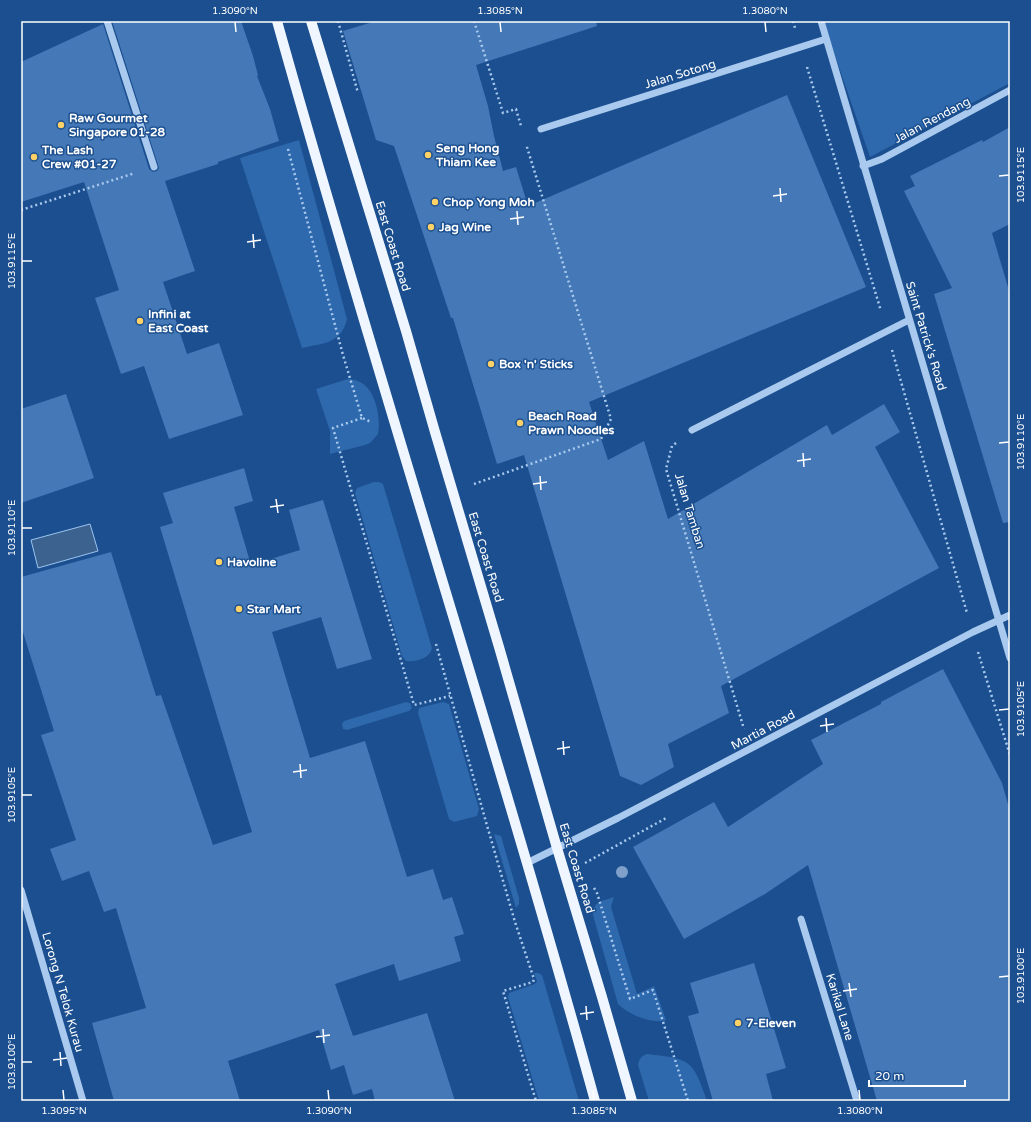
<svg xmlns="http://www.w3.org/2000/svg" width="1031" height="1122" font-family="'Varela Round',sans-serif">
  <rect width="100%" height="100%" fill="#1b4f8f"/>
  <path fill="#2e69ad" d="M 823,21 L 1010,21 L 1010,83 L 870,157 Z
    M 299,140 L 347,319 C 341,344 324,343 302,348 L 240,158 Z
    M 348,379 C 352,379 356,380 360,382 C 376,390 381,418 378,434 L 370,443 L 365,445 L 330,454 L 330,431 L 316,389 Z
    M 374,482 L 379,482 L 383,484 L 432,648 C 430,659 415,662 406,661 L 402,656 L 355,493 L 357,488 Z
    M 406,702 L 410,703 L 412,708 L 409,711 L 347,730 L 343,729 L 342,724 L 344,721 Z
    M 443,702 L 449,704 L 479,809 L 477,816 L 454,822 L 449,819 L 418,713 L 419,708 Z
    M 494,834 L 501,836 L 519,898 L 519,904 L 516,908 Z
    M 614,897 L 611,907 L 637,994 L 654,986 L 666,1020 C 653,1025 628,1014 618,1004 L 593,915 C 594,900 601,902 614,897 Z
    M 534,973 L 538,973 L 542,975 L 579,1101 L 539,1101 L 508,997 L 509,993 L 535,984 L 537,981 Z
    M 647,1054 C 690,1059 693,1059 707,1101 L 649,1101 L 638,1065 C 639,1059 641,1056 647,1054 Z"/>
  <path fill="#3c6290" stroke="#9cc4f0" d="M 90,524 L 98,551 L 38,568 L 31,540 Z"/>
  <path fill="#4478b7" d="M 112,21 L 241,21 L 253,56 L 258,75 L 257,76 L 270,109 L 279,141 L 218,162 L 218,164 L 165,181 L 195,271 L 163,282 L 187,354 L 219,343 L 243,415 L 169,439 L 144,366 L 121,374 L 95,298 L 119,290 L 84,182 L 21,202 L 21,62 L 103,24 L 149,169 L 153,172 L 157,171 L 159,168 Z
    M 376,21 L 596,21 L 597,26 L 476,65 L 488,106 L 494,136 L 503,171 L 516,167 L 528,206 L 787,95 L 866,287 L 589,402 L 608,460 L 644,441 L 668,519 L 827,425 L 832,435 L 884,404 L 900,432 L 875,447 L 939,568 L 721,686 L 729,713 L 668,744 L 674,767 L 641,785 L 620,776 L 524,455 L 497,464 L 453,318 L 451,318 L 394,146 L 376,140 L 343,31 Z
    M 1010,127 L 1010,224 L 992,233 L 1010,294 L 1010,522 L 1003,523 L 934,294 L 952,288 L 904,191 L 915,186 L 910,176 L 982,140 L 983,142 Z
    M 66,394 L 94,478 L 21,503 L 21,409 Z
    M 244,468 L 253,501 L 234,507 L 251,565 L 300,550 L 289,510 L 323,500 L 372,659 L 337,669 L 321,617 L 272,632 L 310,758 L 365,741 L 407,877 L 433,869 L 443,900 L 452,897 L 464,934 L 454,937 L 461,961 L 399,981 L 394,964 L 335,984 L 353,1036 L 427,1013 L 455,1101 L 375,1101 L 372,1089 L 353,1095 L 344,1065 L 331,1070 L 319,1030 L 228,1061 L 240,1101 L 114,1101 L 92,1023 L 146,1008 L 116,908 L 104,912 L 89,871 L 62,881 L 50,849 L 76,840 L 41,735 L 54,731 L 21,626 L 21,577 L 111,552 L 156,696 L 161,695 L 213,845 L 252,832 L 160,527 L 173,523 L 163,493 Z
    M 943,669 L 1002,783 L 1010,811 L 1010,1101 L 877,1101 L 808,865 L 765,894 L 684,939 L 633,847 L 714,802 L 728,827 L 823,764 L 811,740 L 881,704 L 881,702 Z
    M 754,963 L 786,1068 L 766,1074 L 773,1101 L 713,1101 L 688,1016 L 699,1013 L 690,983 Z"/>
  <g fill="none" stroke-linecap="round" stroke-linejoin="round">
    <path stroke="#a9c9ee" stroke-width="2.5" stroke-dasharray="2 3" stroke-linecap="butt" d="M 338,21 L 358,93
      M 474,21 L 503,113 L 516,109 L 521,126
      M 793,21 L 795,28
      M 807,67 L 881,311
      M 288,149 L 343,355 L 362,418 L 371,422
      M 21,210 L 135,173
      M 892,350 L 967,613
      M 362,418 L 333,428 L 414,705 L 450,696
      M 676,443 L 672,446 L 666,469 L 744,729
      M 474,484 L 601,439 L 611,419 L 526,144
      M 436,644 L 486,822 L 515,922 L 534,979 L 533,982 L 503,991 L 536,1101
      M 978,652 L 1010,755
      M 585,863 L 668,817
      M 594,888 L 597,893 L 630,999 L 653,990 L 688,1101"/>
    <path stroke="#a9c9ee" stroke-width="7" d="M 107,21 L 154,167
      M 821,21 L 1010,658
      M 541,129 L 826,39
      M 863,166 L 882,159 L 1010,90
      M 692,430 L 909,320
      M 527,863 L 618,818 L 973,632 L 1010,615
      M 21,890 L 83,1101
      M 801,919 L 857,1101"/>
    <path stroke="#f0f6ff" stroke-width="10" d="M 277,21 C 378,383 495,739 595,1101
      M 311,21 L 406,331 L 435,432 L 499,647 L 557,848 L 602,997 L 632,1101"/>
  </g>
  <circle fill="#7ea0ca" cx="622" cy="872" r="6"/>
  <path fill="none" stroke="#fff" stroke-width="1.5" d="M 235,22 L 236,32M 500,22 L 501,32M 765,22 L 766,32M 999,176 L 1009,175M 780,188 L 781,202M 773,196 L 787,194M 517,211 L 518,225M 510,219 L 524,217M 253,234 L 254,248M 247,242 L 261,240M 22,261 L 32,261M 999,443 L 1009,442M 803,453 L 804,467M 797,461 L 811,459M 540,476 L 541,490M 533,484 L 547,482M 276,499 L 278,513M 270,507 L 284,505M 22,528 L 32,528M 999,710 L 1009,709M 826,718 L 827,732M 820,726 L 834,724M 563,741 L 564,755M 557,749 L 570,747M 300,764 L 301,778M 293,772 L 307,770M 22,795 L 32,795M 999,977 L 1009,976M 849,983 L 851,997M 843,991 L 857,989M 586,1006 L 587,1020M 580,1014 L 594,1012M 323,1029 L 324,1043M 316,1037 L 330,1035M 60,1052 L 61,1066M 53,1060 L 67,1058M 22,1062 L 32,1062M 63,1090 L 64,1100M 328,1090 L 329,1100M 593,1090 L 594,1100M 859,1090 L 860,1100"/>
  <g fill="#ffd166" stroke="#1b4f8f" stroke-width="1.5">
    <circle cx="61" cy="125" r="4"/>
    <circle cx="428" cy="155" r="4"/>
    <circle cx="34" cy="157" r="4"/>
    <circle cx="435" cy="202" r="4"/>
    <circle cx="431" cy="227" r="4"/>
    <circle cx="140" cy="321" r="4"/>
    <circle cx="491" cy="364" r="4"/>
    <circle cx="520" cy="423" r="4"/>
    <circle cx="219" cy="562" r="4"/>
    <circle cx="239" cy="609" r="4"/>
    <circle cx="738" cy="1023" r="4"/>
  </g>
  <g text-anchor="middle" stroke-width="3" stroke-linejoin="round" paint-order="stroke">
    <g font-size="12" fill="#fff" stroke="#1b4f8f">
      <text transform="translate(680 74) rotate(-17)" y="4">Jalan Sotong</text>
      <text transform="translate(932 120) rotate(-28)" y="4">Jalan Rendang</text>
      <text transform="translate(393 246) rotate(73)" y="4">East Coast Road</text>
      <text transform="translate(926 336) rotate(73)" y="4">Saint Patrick's Road</text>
      <text transform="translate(690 511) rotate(73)" y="4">Jalan Tamban</text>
      <text transform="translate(486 557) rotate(73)" y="4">East Coast Road</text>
      <text transform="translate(763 730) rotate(-28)" y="4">Martia Road</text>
      <text transform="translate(577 868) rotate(73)" y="4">East Coast Road</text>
      <text transform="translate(63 992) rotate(74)" y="4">Lorong N Telok Kurau</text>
      <text transform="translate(840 1007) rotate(73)" y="4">Karikal Lane</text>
    </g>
    <g font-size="12" font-weight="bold" fill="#fff" stroke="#1b4f8f" text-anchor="start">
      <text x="69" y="122">Raw Gourmet<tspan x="69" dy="14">Singapore 01-28</tspan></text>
      <text x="436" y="152">Seng Hong<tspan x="436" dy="14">Thiam Kee</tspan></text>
      <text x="42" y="154">The Lash<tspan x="42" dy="14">Crew #01-27</tspan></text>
      <text x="443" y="206">Chop Yong Moh</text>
      <text x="439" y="231">Jag Wine</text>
      <text x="148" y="318">Infini at<tspan x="148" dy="14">East Coast</tspan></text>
      <text x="499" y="368">Box 'n' Sticks</text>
      <text x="528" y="420">Beach Road<tspan x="528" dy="14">Prawn Noodles</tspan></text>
      <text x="227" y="566">Havoline</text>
      <text x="247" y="613">Star Mart</text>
      <text x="746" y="1027">7-Eleven</text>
    </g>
  </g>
  <rect width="1031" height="1122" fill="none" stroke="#1b4f8f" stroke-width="44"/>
  <path d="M869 1080v6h96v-6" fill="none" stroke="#ffffff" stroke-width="2"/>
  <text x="875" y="1080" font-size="12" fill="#ffffff" stroke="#1b4f8f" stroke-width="3" paint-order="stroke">20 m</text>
  <rect x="22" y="22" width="987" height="1078" fill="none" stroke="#fff" stroke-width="1.5"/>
  <g font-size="10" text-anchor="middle" fill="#fff">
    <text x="235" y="14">1.3090°N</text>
    <text x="500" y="14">1.3085°N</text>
    <text x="765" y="14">1.3080°N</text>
    <text transform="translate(1020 175) rotate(-90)" y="4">103.9115°E</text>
    <text transform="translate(11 261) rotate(-90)" y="4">103.9115°E</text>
    <text transform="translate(1020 442) rotate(-90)" y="4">103.9110°E</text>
    <text transform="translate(11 528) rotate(-90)" y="4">103.9110°E</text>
    <text transform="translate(1020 709) rotate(-90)" y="4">103.9105°E</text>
    <text transform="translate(11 795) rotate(-90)" y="4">103.9105°E</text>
    <text transform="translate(1020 976) rotate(-90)" y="4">103.9100°E</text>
    <text transform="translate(11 1062) rotate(-90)" y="4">103.9100°E</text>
    <text x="64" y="1114">1.3095°N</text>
    <text x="329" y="1114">1.3090°N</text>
    <text x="594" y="1114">1.3085°N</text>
    <text x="860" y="1114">1.3080°N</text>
  </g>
</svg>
